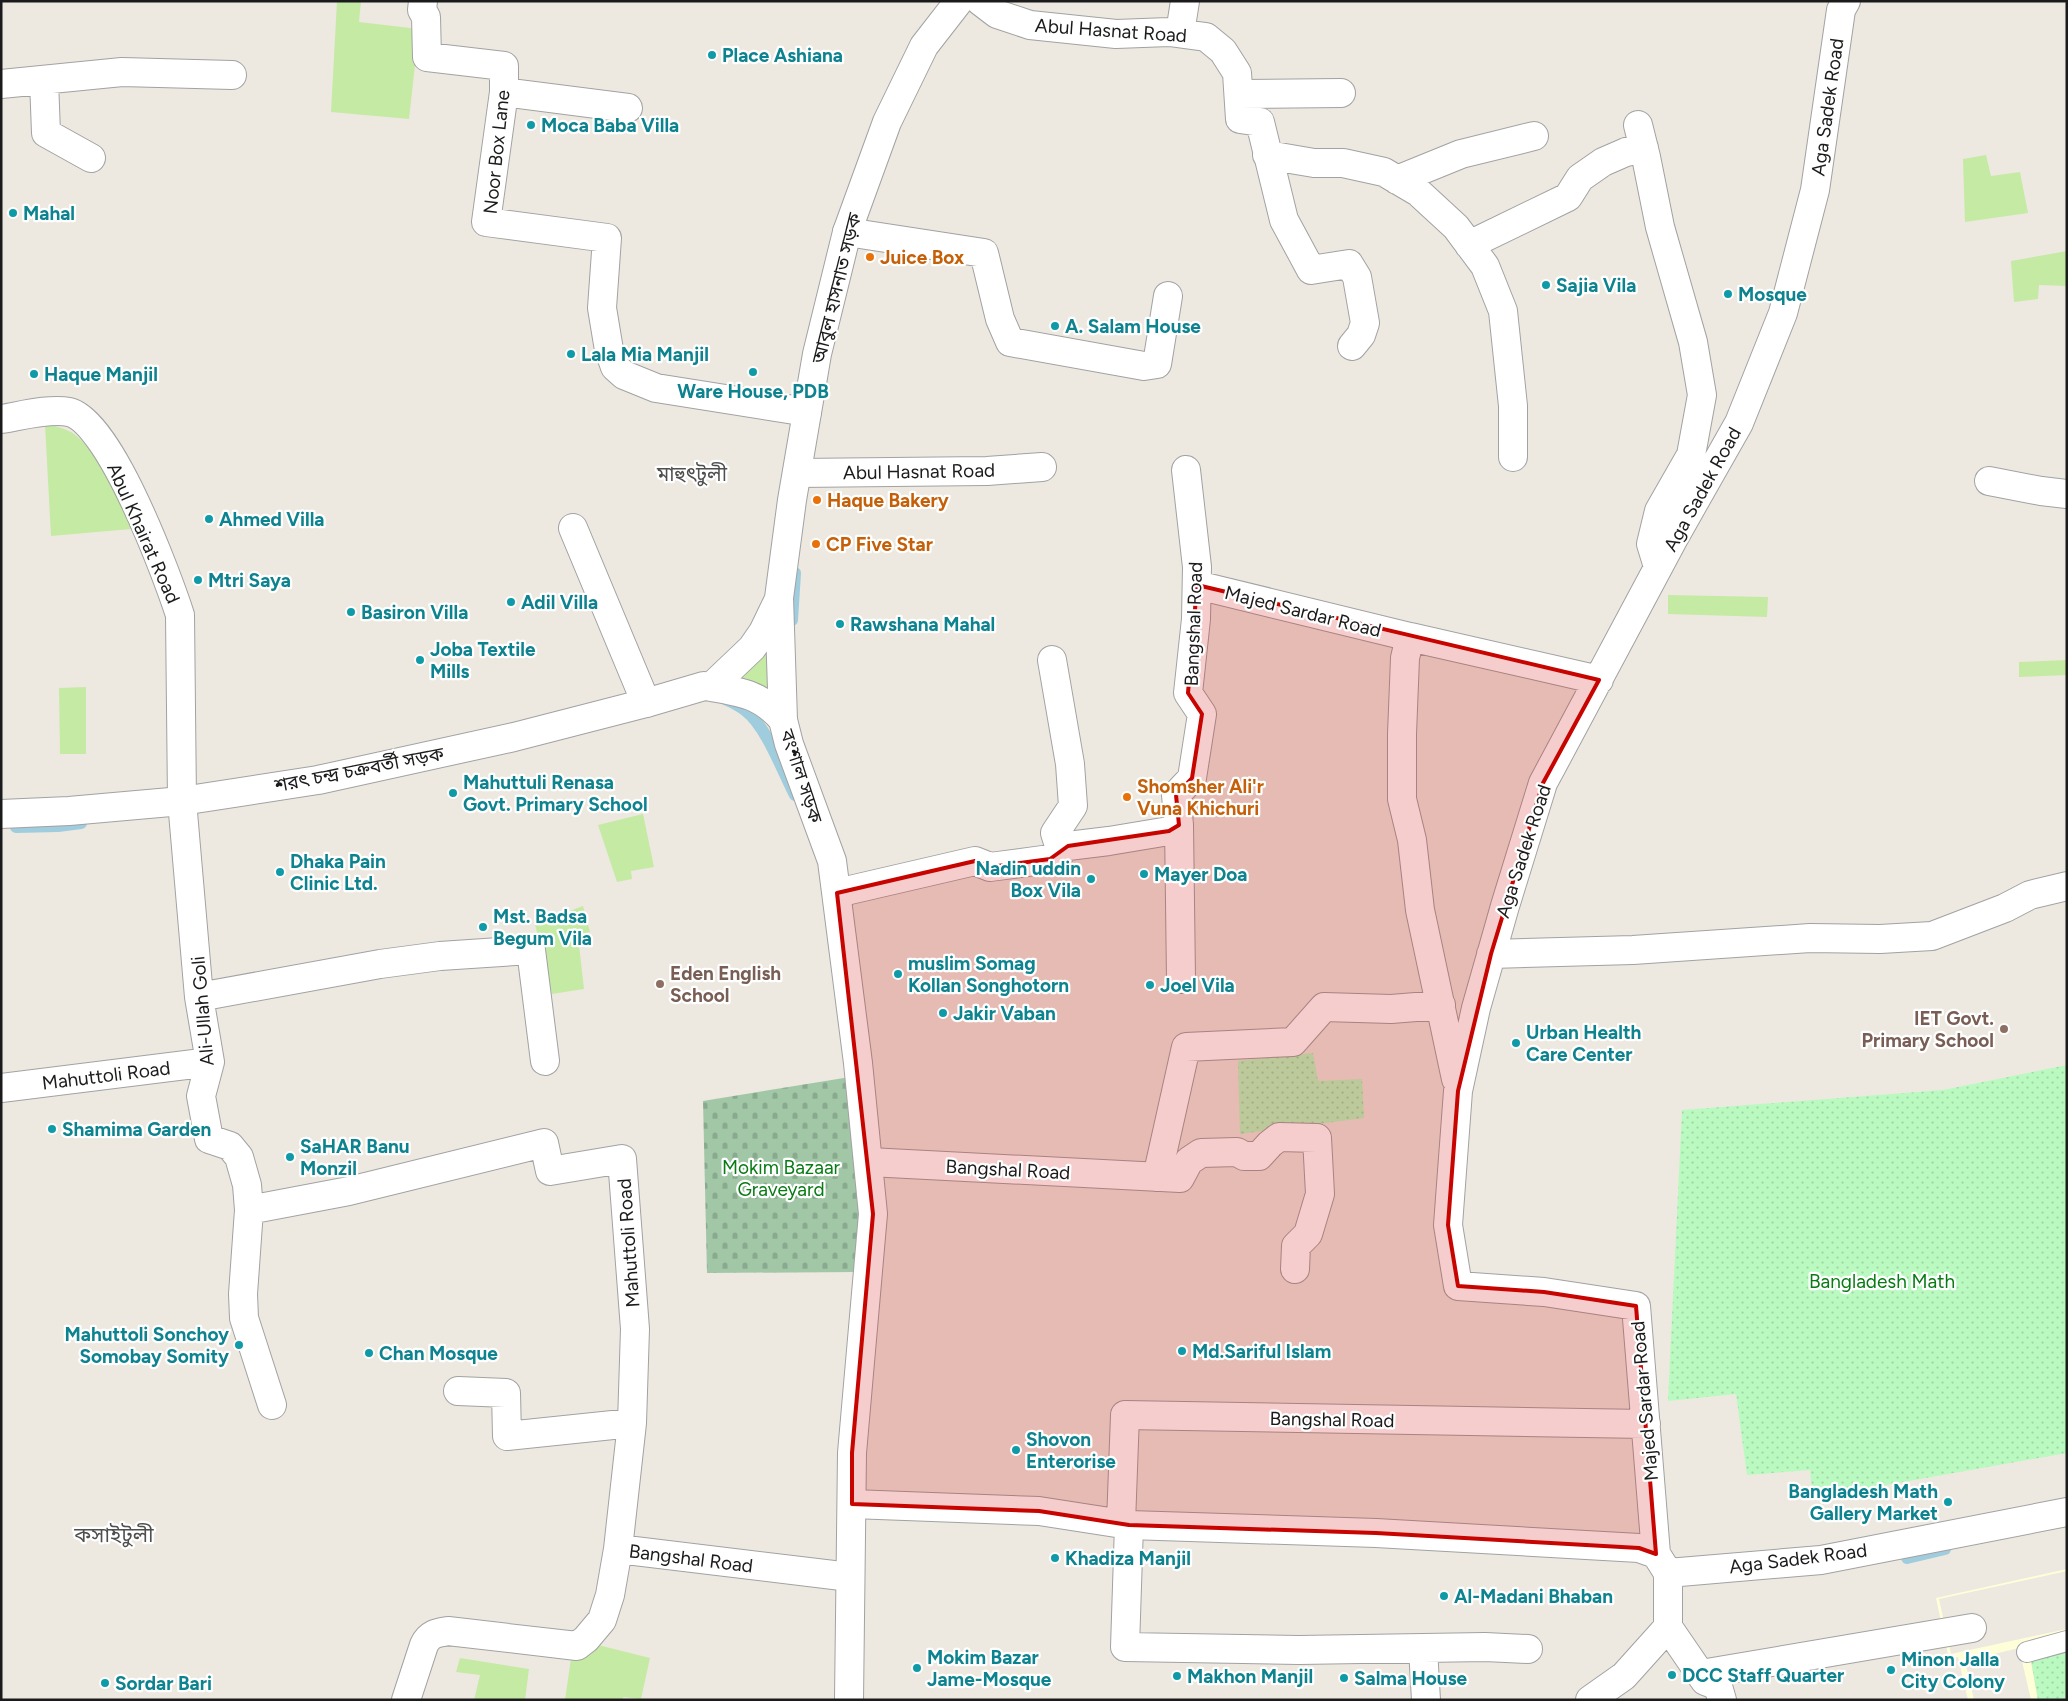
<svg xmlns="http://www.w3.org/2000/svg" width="2068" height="1701" font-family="Figtree,'Noto Sans Bengali',sans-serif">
  <defs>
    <pattern id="cemetery-stones" width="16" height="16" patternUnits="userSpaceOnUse" patternTransform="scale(1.25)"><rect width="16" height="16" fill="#a1c7a7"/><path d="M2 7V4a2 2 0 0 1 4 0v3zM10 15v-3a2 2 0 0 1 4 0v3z" fill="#8aaa8f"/></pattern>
    <pattern id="park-dots" width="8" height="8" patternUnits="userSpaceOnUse" patternTransform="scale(1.25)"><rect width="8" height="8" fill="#bafac1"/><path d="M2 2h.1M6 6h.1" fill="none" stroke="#9fd6a5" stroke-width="1.8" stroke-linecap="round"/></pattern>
  </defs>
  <rect width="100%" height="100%" fill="#ede9e0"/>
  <path fill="#feffd8" d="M 2067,1569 L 2067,1571 L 1939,1599 L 1951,1654 L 2067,1629 L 2067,1652 L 2031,1661 L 2038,1700 L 2031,1700 L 2019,1648 L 1965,1661 L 1974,1700 L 1968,1700 L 1958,1657 L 1949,1659 L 1936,1598 Z"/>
  <path fill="#c5eaa4" d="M 337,1 L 361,1 L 359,22 L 419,29 L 409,119 L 331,112 Z
    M 1986,155 L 1991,176 L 2020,172 L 2028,213 L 1965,222 L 1963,159 Z
    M 2067,251 L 2067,286 L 2039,285 L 2038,299 L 2014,302 L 2011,261 Z
    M 45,424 C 54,425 63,428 71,432 C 97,447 120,502 131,529 L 51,536 Z
    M 1668,595 L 1768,597 L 1767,617 L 1668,614 Z
    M 773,641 L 776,690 L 734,682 Z
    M 2067,660 L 2067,675 L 2019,677 L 2019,662 Z
    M 86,687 L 86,754 L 60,754 L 59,688 Z
    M 643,814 L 654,867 L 631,871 L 632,879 L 617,882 L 598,825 Z
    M 583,906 L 590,932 L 578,936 L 584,989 L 552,994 L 535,924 Z
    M 594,1644 L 650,1658 L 641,1699 L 623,1697 L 623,1700 L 565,1700 L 572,1651 Z
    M 460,1658 L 529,1669 L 525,1700 L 474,1700 L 480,1675 L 456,1672 Z"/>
  <path fill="url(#cemetery-stones)" d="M 850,1077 L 861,1214 L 857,1272 L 707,1273 L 703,1101 Z"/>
  <path fill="url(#park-dots)" d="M 1313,1053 L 1318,1081 L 1362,1079 L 1364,1118 L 1240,1134 L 1238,1061 Z
    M 2067,1065 L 2067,1453 L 1813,1498 L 1810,1470 L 1747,1475 L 1736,1394 L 1668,1401 L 1682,1110 L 1943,1090 Z
    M 2067,1652 L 2067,1700 L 2038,1700 L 2031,1661 Z"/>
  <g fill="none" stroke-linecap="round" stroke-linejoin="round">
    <path stroke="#9fcddd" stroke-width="12" d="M 792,620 L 795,573
      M 725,699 C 732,702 740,706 746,711 C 766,726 783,772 795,795
      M 16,827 L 58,826 L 81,823
      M 1904,1542 L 1907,1558 L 1945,1549"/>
    <g stroke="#a2a2a2" stroke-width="22">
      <path id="service" d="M 2027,1652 L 2067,1641"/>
    </g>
    <g stroke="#a2a2a2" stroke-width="30">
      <path id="minor" d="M 423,1 L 422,10 L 426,17 L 427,57 L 504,66 L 504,92 L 486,222 L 607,238 L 602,308 L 609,350 L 615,367 L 624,375 L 656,388 L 807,412
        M 980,1 L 997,14 L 1030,25 L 1116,34 L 1169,32 L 1206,37 L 1223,51 L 1237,73 L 1240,119 L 1260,122 L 1284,220 L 1311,270 L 1349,264 L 1357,277 L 1365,323 L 1361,335 L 1352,346
        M 1180,33 L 1185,1
        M 44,80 L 46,133 L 91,158
        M 1,84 L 122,72 L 232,75
        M 504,92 L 628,108
        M 1239,94 L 1341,93
        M 1638,125 L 1646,157 L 1660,227 L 1693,342 L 1702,395 L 1691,455 L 1659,511 L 1651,544 L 1658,567
        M 1267,155 L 1314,163 L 1343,163 L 1384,172 L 1418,192 L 1456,227 L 1485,266 L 1503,311 L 1513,406 L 1513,457
        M 1397,180 L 1461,154 L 1534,136
        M 847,232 L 984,253 L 1000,319 L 1010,342 L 1144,366 L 1157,364 L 1168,296
        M 1469,245 L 1568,197 L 1580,178 L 1603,162 L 1626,152 L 1644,148
        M 1,419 C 20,416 50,408 69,412 C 110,421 167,575 180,615 L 182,801 L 199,997 L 210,1062 L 201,1096 L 209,1139 L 230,1146 L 239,1157 L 247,1185 L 249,1210 L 243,1294 L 244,1318 L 272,1405
        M 797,473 L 987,471 L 1042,467
        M 1989,481 L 2041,491 L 2067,494
        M 573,528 L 646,703
        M 1197,585 L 1410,637
        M 1052,660 L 1070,764 L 1073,806 L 1055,833 L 1061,852
        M 1179,825 L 1181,979
        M 837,893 L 975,861 L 990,867 L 1050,859 L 1068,846 L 1109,841 L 1169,831 L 1179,825 L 1176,795 L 1192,778 L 1202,714 L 1188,693 L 1196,619 L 1197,567 L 1186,470
        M 1491,954 L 1633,950 L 1810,938 L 1880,939 L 1932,936 L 2005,908 L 2030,895 L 2067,886
        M 199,997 L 380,964 L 440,956 L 531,950 L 545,1061
        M 1456,1079 L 1420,910 L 1412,840 L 1402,799 L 1402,734 L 1405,658 L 1410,637 L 1599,680
        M 1,1088 L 210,1062
        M 869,1162 L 1180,1178 L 1189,1161 L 1201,1153 L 1237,1152 L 1244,1156 L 1259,1156 L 1270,1144 L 1279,1137 L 1317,1138 L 1320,1194 L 1308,1234 L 1296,1246 L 1295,1269
        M 1157,1177 L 1186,1047 L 1293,1042 L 1324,1007 L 1391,1009 L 1441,1005
        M 249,1210 L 349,1191 L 544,1143 L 550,1171 L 622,1159 L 635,1329 L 632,1423 L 618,1549 L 610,1595 L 602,1620 L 586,1639 L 577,1646 L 448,1631 C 436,1633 429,1634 424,1645 L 406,1700
        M 458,1391 L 506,1393 L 507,1436 L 632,1423
        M 852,1504 L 1039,1511 L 1129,1525 L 1376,1533 L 1639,1548 L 1656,1554 L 1668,1573
        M 1121,1523 L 1125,1415 L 1646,1424
        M 1129,1525 L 1125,1647 L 1299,1650 L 1485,1647 L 1528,1649
        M 618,1549 L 850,1577
        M 1656,1554 L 1636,1306 L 1544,1292 L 1458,1286 L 1448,1225 L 1458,1091 L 1476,1008 L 1505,906 L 1543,783 L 1675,536 L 1739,423 L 1783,313 L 1815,190 L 1841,10 L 1846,1
        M 1668,1573 L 1821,1560 L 2067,1512
        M 1668,1573 L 1668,1627 L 1705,1681 L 1718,1686 L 1722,1700
        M 1423,1649 L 1426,1700
        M 1701,1674 L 1972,1628
        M 1590,1700 L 1624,1676 L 1668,1627"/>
    </g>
    <g stroke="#a2a2a2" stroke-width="30">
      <path id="tertiary" d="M 711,687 C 742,692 762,695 783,720
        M 1,814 L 69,811 L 182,801 L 318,780 L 514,737 L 646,703 L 704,686 L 711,687 L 752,648 L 763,632 L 778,601
        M 849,1700 L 852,1453 L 873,1214 L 858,1063 L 832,861 L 789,744 L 783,720 L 779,598 L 792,500 L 817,354 L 847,232 L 887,122 L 924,46 L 959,1"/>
    </g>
    <use href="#service" stroke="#fff" stroke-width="20"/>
    <use href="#minor" stroke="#fff" stroke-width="28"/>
    <use href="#tertiary" stroke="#fff" stroke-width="28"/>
  </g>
  <path fill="#c70400" fill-opacity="0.2" stroke="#c70400" stroke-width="4" stroke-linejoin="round" d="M 1197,585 L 1599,680 L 1543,783 L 1491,954 L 1458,1091 L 1448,1225 L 1458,1286 L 1544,1292 L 1636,1306 L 1656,1554 L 1639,1548 L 1376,1533 L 1129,1525 L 1039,1511 L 852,1504 L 852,1453 L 873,1214 L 837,893 L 975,861 L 990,867 L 1050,859 L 1068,846 L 1169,831 L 1179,825 L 1176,795 L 1192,778 L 1202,714 L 1188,693 Z"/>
  <g fill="#0f9aa8" stroke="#fff" stroke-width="2">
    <circle cx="712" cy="55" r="5"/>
    <circle cx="531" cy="125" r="5"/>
    <circle cx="13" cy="213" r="5"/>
    <circle cx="1546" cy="285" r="5"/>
    <circle cx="1728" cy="294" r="5"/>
    <circle cx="1055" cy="326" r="5"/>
    <circle cx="571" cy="354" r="5"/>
    <circle cx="753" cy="372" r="5"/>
    <circle cx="34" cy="374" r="5"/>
    <circle cx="209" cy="519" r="5"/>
    <circle cx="198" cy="580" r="5"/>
    <circle cx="511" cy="602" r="5"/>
    <circle cx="351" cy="612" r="5"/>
    <circle cx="840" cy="624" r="5"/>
    <circle cx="420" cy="660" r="5"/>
    <circle cx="453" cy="793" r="5"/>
    <circle cx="280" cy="872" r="5"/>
    <circle cx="1144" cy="874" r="5"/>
    <circle cx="1091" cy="879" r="5"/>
    <circle cx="483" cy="927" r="5"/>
    <circle cx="898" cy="974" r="5"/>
    <circle cx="1150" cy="985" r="5"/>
    <circle cx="943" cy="1013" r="5"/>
    <circle cx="1516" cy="1043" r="5"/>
    <circle cx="52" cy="1129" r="5"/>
    <circle cx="290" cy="1157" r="5"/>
    <circle cx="239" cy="1345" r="5"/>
    <circle cx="1182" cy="1351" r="5"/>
    <circle cx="369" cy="1353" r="5"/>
    <circle cx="1016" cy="1450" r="5"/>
    <circle cx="1948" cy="1502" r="5"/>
    <circle cx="1055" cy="1558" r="5"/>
    <circle cx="1444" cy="1596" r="5"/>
    <circle cx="917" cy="1668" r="5"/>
    <circle cx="1891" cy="1670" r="5"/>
    <circle cx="1672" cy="1675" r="5"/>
    <circle cx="1177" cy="1676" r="5"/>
    <circle cx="1344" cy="1678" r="5"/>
    <circle cx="105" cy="1683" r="5"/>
  </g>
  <g fill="#e8710a" stroke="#fff" stroke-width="2">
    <circle cx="870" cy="257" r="5"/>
    <circle cx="817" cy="500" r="5"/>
    <circle cx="816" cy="544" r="5"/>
    <circle cx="1127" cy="797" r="5"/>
  </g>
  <g fill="#8d6e63" stroke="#fff" stroke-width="2">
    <circle cx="660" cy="984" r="5"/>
    <circle cx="2004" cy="1029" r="5"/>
  </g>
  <g text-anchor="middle" stroke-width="4.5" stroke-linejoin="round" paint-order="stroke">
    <g font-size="19" fill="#1b1b1b" stroke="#fff">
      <text transform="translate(1111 30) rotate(4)" y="7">Abul Hasnat Road</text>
      <text transform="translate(1827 107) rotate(-82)" y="7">Aga Sadek Road</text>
      <text transform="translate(496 152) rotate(-84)" y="7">Noor Box Lane</text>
      <text transform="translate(836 288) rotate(-76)" y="7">আবুল হাসনাত সড়ক</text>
      <text transform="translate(919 471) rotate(-1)" y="7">Abul Hasnat Road</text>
      <text transform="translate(1702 489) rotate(-61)" y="7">Aga Sadek Road</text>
      <text transform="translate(144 533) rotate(66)" y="7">Abul Khairat Road</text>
      <text transform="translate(1303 611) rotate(14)" y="7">Majed Sardar Road</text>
      <text transform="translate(1193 624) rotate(-88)" y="7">Bangshal Road</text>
      <text transform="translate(359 769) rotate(-11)" y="7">শরৎ চন্দ্র চক্রবর্তী সড়ক</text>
      <text transform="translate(802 776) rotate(72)" y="7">বংশাল সড়ক</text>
      <text transform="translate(1523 851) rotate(-72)" y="7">Aga Sadek Road</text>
      <text transform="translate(202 1011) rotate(-95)" y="7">Ali-Ullah Goli</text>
      <text transform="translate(106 1075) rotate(-7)" y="7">Mahuttoli Road</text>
      <text transform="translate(1008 1169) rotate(3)" y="7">Bangshal Road</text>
      <text transform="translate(628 1243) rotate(-94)" y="7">Mahuttoli Road</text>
      <text transform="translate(1644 1401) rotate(-95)" y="7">Majed Sardar Road</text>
      <text transform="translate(1332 1419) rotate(1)" y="7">Bangshal Road</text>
      <text transform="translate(691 1558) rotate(7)" y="7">Bangshal Road</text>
      <text transform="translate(1798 1558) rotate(-7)" y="7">Aga Sadek Road</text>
    </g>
    <g font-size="19" font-weight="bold" fill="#0d838f" stroke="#fff" text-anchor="start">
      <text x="722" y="62">Place Ashiana</text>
      <text x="541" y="132">Moca Baba Villa</text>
      <text x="23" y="220">Mahal</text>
      <text x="1556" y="292">Sajia Vila</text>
      <text x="1738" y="301">Mosque</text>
      <text x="1065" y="333">A. Salam House</text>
      <text x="581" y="361">Lala Mia Manjil</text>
      <text x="44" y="381">Haque Manjil</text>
      <text x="753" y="398" text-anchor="middle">Ware House, PDB</text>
      <text x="219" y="526">Ahmed Villa</text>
      <text x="208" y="587">Mtri Saya</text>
      <text x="521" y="609">Adil Villa</text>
      <text x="361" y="619">Basiron Villa</text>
      <text x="850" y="631">Rawshana Mahal</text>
      <text x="430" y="656">Joba Textile<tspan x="430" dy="22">Mills</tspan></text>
      <text x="463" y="789">Mahuttuli Renasa<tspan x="463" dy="22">Govt. Primary School</tspan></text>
      <text x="290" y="868">Dhaka Pain<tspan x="290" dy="22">Clinic Ltd.</tspan></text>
      <text x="1081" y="875" text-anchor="end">Nadin uddin<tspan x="1081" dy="22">Box Vila</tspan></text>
      <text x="1154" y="881">Mayer Doa</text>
      <text x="493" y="923">Mst. Badsa<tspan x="493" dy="22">Begum Vila</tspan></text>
      <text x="908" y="970">muslim Somag<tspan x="908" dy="22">Kollan Songhotorn</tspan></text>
      <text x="1160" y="992">Joel Vila</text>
      <text x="953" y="1020">Jakir Vaban</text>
      <text x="1526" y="1039">Urban Health<tspan x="1526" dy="22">Care Center</tspan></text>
      <text x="62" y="1136">Shamima Garden</text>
      <text x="300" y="1153">SaHAR Banu<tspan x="300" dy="22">Monzil</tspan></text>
      <text x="229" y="1341" text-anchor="end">Mahuttoli Sonchoy<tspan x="229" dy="22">Somobay Somity</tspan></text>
      <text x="1192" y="1358">Md.Sariful Islam</text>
      <text x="379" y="1360">Chan Mosque</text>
      <text x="1026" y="1446">Shovon<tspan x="1026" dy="22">Enterorise</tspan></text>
      <text x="1938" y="1498" text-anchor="end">Bangladesh Math<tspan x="1938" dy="22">Gallery Market</tspan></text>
      <text x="1065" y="1565">Khadiza Manjil</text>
      <text x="1454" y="1603">Al-Madani Bhaban</text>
      <text x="927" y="1664">Mokim Bazar<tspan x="927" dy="22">Jame-Mosque</tspan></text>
      <text x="1901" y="1666">Minon Jalla<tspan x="1901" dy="22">City Colony</tspan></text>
      <text x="1682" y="1682">DCC Staff Quarter</text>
      <text x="1187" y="1683">Makhon Manjil</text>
      <text x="1354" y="1685">Salma House</text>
      <text x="115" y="1690">Sordar Bari</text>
    </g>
    <g font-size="19" font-weight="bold" fill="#c56008" stroke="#fff" text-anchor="start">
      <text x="880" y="264">Juice Box</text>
      <text x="827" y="507">Haque Bakery</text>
      <text x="826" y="551">CP Five Star</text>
      <text x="1137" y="793">Shomsher Ali'r<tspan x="1137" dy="22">Vuna Khichuri</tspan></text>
    </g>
    <g font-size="19" font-weight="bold" fill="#785e54" stroke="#fff" text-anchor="start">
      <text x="670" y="980">Eden English<tspan x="670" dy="22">School</tspan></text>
      <text x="1994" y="1025" text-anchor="end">IET Govt.<tspan x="1994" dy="22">Primary School</tspan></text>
    </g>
    <g font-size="19" fill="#087b14" stroke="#fff">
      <text x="781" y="1174">Mokim Bazaar<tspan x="781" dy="22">Graveyard</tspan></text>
      <text x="1882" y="1288">Bangladesh Math</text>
    </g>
    <g font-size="20" fill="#4e4e4e" stroke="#fff">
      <text x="692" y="481">মাহুৎটুলী</text>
    </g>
    <g font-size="21" fill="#4e4e4e" stroke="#fff">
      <text x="114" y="1542">কসাইটুলী</text>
    </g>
  </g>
  <rect width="2068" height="1701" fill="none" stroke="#1b1b1b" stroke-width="5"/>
</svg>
